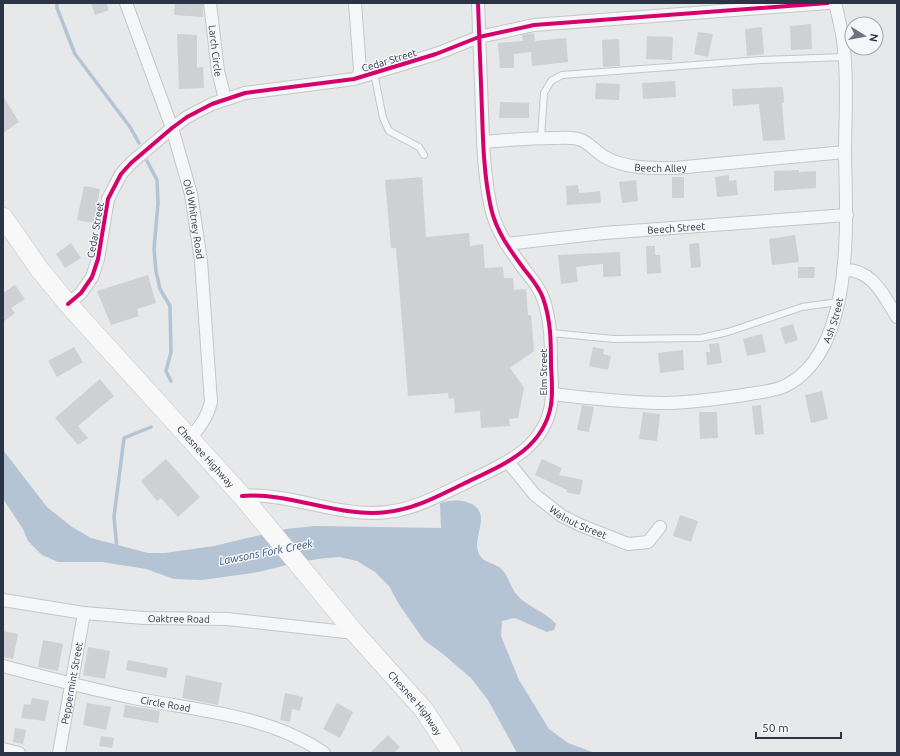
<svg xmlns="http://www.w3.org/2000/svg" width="900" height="756" font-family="Ubuntu,sans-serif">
  <rect width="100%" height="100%" fill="#e6e8ea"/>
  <path fill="#b4c4d5" d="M 3,450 L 47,507 L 72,527 L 91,538 L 148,553 L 165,553 L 214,546 L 286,529 L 315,526 L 441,528 L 440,503 C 451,499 470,499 478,509 C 487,522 472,540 479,554 C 484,563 491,562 499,567 C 509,574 509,586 517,595 C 527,607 545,611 556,624 L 554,630 L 547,632 L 515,618 L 502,621 L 501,636 L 519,680 L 549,729 L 568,743 L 595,753 L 517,753 L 488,700 L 471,678 L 443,654 L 424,640 L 400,606 L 389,586 L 375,572 L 357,561 L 340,557 L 326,558 L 298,562 L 259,572 L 202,580 L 174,579 L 146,569 L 102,562 L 58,562 L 42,555 L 28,541 L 23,529 L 3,499 Z"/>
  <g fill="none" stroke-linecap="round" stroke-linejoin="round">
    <path stroke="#b4c4d5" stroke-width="3.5" d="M 57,3 L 57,8 L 75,54 L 130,127 L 139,143
      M 147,161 L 157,180 L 158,203 L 154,249 L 156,271 L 160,289 L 170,306 L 171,352 L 166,371 L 171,381
      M 117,549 L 114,517 L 124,438 L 151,427"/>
  </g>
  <path fill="#ced0d3" d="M 91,3 L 106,3 L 109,10 L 95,15 Z
    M 175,3 L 203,3 L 203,17 L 174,15 Z
    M 811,24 L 812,49 L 791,50 L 790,26 Z
    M 762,27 L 764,54 L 747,56 L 745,29 Z
    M 698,32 L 713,34 L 708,57 L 694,54 Z
    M 534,33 L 535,41 L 566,38 L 568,62 L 532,66 L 531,52 L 514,54 L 514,68 L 500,68 L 498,43 L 523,41 L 522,35 Z
    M 177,34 L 197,35 L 197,68 L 203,67 L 204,88 L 179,89 Z
    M 647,36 L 673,37 L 672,60 L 646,59 Z
    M 619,39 L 620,66 L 603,67 L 602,40 Z
    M 675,81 L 676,97 L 643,99 L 642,83 Z
    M 596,83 L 620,84 L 619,100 L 595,99 Z
    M 783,87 L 784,103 L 782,103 L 785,140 L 763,141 L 759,104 L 733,106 L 732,89 Z
    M 3,96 L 19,122 L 3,133 Z
    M 500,102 L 529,103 L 529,118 L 499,118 Z
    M 799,170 L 799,172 L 816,171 L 816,188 L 774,191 L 774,171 Z
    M 729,175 L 729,181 L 736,180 L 738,195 L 717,197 L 715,177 Z
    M 422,177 L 426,237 L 469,233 L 470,246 L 483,244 L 485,268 L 503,267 L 504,278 L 513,278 L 514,290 L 526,289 L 528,315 L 531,315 L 534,351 L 510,368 L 524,388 L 518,418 L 509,419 L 510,426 L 481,428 L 480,411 L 455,413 L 454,398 L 449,399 L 448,393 L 408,396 L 396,248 L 391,248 L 385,180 Z
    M 672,177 L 684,177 L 684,198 L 672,198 Z
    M 636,180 L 638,201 L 622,203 L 619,182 Z
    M 578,185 L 579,193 L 600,191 L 601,203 L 567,205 L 566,186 Z
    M 84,186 L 100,189 L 94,223 L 77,220 Z
    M 795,235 L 799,262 L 772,265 L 769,239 Z
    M 71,243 L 81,258 L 65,268 L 56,254 Z
    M 699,243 L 701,267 L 691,268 L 689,244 Z
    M 646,246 L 655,246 L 655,255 L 660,255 L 661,273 L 647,274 Z
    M 620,252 L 621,276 L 603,277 L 603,264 L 576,267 L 578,282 L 561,284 L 558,255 Z
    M 798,267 L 815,267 L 814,278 L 798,278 Z
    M 148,275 L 156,303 L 137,309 L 139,316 L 111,325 L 97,291 Z
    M 15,285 L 25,299 L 11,308 L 15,313 L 3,322 L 3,293 Z
    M 793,324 L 798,340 L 785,344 L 780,328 Z
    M 762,334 L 766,352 L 747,356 L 743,339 Z
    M 719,343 L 722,363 L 707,365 L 706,352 L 710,352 L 709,344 Z
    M 74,347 L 83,362 L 57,377 L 48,361 Z
    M 593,347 L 604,349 L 603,354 L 611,356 L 608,370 L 589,366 Z
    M 683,350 L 684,370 L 660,373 L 658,353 Z
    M 100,379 L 114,396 L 78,426 L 88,438 L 78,445 L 55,418 Z
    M 822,391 L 828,419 L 811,423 L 805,395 Z
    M 582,405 L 594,407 L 589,432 L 577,430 Z
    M 761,405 L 764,434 L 755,435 L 752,406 Z
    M 643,412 L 660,414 L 657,441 L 639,439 Z
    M 699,412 L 717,412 L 718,438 L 700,439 Z
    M 166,459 L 200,497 L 178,517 L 161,498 L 157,501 L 141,481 Z
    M 542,459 L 562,468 L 559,475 L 583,480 L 580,495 L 566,492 L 567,490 L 535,475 Z
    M 680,515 L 698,521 L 691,542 L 673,536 Z
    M 3,631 L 18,634 L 13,659 L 3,657 Z
    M 43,640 L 63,644 L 58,671 L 38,667 Z
    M 88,647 L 110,651 L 105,679 L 83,675 Z
    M 128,660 L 168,668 L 166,678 L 126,670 Z
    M 186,675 L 222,683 L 218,705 L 182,698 Z
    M 285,693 L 303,697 L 300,711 L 292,709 L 290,722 L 280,720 Z
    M 32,698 L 49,701 L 45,721 L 21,718 L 24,704 L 30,705 Z
    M 87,703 L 111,707 L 106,730 L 83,725 Z
    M 337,703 L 353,712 L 340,738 L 323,729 Z
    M 125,705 L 160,711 L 158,723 L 123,717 Z
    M 15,728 L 26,730 L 23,744 L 13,742 Z
    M 388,735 L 400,747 L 394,753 L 370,753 Z
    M 101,736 L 114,738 L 112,748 L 99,746 Z"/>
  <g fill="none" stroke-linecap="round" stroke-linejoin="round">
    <g stroke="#c4c6c8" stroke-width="8">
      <path id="service" d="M 374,73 L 383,118 L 389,131 L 419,147 L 424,155
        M 541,138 L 544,93 L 551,81 L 562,75 L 761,60 L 845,57
        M 551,333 L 614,339 L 701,338 L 728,332 L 802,307 L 838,302"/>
    </g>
    <g stroke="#c4c6c8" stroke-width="14">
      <g id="minor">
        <path id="s1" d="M 126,3 L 172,128 L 191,194 L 201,261 L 211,402 C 207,418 200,427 189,439"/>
        <path id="s2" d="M 210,3 L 218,71 L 225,99"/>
        <path d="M 355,3 L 360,70 L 358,77"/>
        <path id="s3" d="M 483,142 C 506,140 530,138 553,138 C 561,138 570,137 578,139 C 590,142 595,152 605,157 C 626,169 652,168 675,168 L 845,152"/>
        <path id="s4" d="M 506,244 L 604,233 L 847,215"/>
        <path d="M 843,270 C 872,268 884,296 897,317"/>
        <path d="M 68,304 L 81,293 L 92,277 L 98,259 L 108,199 L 121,174 L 131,163 L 172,128 L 187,117 L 212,104 L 245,93 L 354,79 L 436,54 L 479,37 L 534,25 L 828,3"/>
        <path id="s5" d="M 552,394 C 589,398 626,403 664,403 C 690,403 717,399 744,395 C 758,392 774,392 787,385 C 856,348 846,219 845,153 C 845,119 848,84 844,50 C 843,34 839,19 835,3"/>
        <path id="s6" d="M 508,462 L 535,495 L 562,516 L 580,525 L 628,544 L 648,542 L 660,527"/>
        <path d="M 242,496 C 291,492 338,518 387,512 C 415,509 438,496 463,484 C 500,466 543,451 551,405 C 553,392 552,379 551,366 C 551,343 551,320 543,298 C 539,287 531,278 524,269 C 510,250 496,231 491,208 C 484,177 483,143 482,111 C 481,75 479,39 478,3"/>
        <path id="s7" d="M 3,600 L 84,613 L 144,618 L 227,619 L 355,633"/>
        <path id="s8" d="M 3,666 C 48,678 93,690 139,699 C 201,711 271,716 324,753"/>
        <path d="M 3,749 L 19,753"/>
        <path id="s9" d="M 59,753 L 84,613"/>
      </g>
    </g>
    <g stroke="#c2c5c8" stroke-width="20">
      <g id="primary">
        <path id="s10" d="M 3,217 L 40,270 L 68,304 L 242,496 L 355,633 L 424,710 L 452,753"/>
      </g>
    </g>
    <use href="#service" stroke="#f5f6f7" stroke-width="6"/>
    <use href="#minor" stroke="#f5f6f7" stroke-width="12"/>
    <use href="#primary" stroke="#f8f8f8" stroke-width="19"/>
    <g stroke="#f4f6f9" stroke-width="6">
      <path id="cycleway" d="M 68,304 L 81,293 L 92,277 L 98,259 L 108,199 L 121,174 L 131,163 L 172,128 L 187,117 L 212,104 L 245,93 L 354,79 L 436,54 L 479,37 L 534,25 L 828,3
        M 242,496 C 291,492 338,518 387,512 C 415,509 438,496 463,484 C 500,466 543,451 551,405 C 553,392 552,379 551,366 C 551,343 551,320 543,298 C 539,287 531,278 524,269 C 510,250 496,231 491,208 C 484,177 483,143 482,111 C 481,75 479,39 478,3"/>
    </g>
    <use href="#cycleway" stroke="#d6006c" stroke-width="4"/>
  </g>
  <g text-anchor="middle" stroke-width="3" stroke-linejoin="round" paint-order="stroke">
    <g font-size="10" fill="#2b3445" stroke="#f4f6f9">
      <text dy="4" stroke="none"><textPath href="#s2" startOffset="48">Larch Circle</textPath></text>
      <text transform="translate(389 60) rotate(-17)" y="4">Cedar Street</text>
      <text dy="4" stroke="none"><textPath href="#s3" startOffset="185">Beech Alley</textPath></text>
      <text dy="4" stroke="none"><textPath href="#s1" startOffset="227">Old Whitney Road</textPath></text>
      <text dy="4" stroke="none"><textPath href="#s4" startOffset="171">Beech Street</textPath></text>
      <text transform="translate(95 230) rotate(-80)" y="4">Cedar Street</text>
      <text dy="4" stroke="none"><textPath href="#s5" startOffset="319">Ash Street</textPath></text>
      <text transform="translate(543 372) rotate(-90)" y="4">Elm Street</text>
      <text dy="4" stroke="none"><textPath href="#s10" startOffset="314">Chesnee Highway</textPath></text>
      <text dy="4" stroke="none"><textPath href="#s6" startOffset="94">Walnut Street</textPath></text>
      <text dy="4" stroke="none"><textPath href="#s7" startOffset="177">Oaktree Road</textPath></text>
      <text dy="4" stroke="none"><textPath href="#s9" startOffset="71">Peppermint Street</textPath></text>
      <text dy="4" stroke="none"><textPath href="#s10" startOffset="638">Chesnee Highway</textPath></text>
      <text dy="4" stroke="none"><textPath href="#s8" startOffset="167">Circle Road</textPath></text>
    </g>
    <g font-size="11" font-style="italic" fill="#34527a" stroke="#f4f6f9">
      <text transform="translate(266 552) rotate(-11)" y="4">Lawsons Fork Creek</text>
    </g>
  </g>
  <rect width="900" height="756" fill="none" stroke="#2b3445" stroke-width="8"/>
  <g transform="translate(864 36) rotate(101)"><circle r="19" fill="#f4f6f9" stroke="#a4a8b1"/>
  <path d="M0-3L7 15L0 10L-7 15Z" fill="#6c737f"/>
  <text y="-6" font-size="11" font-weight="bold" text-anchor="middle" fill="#2b3445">N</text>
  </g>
  <path d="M756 732v6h85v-6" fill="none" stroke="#2b3445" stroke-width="2"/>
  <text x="762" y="732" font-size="12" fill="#2b3445" stroke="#f4f6f9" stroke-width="3" paint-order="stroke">50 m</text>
</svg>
